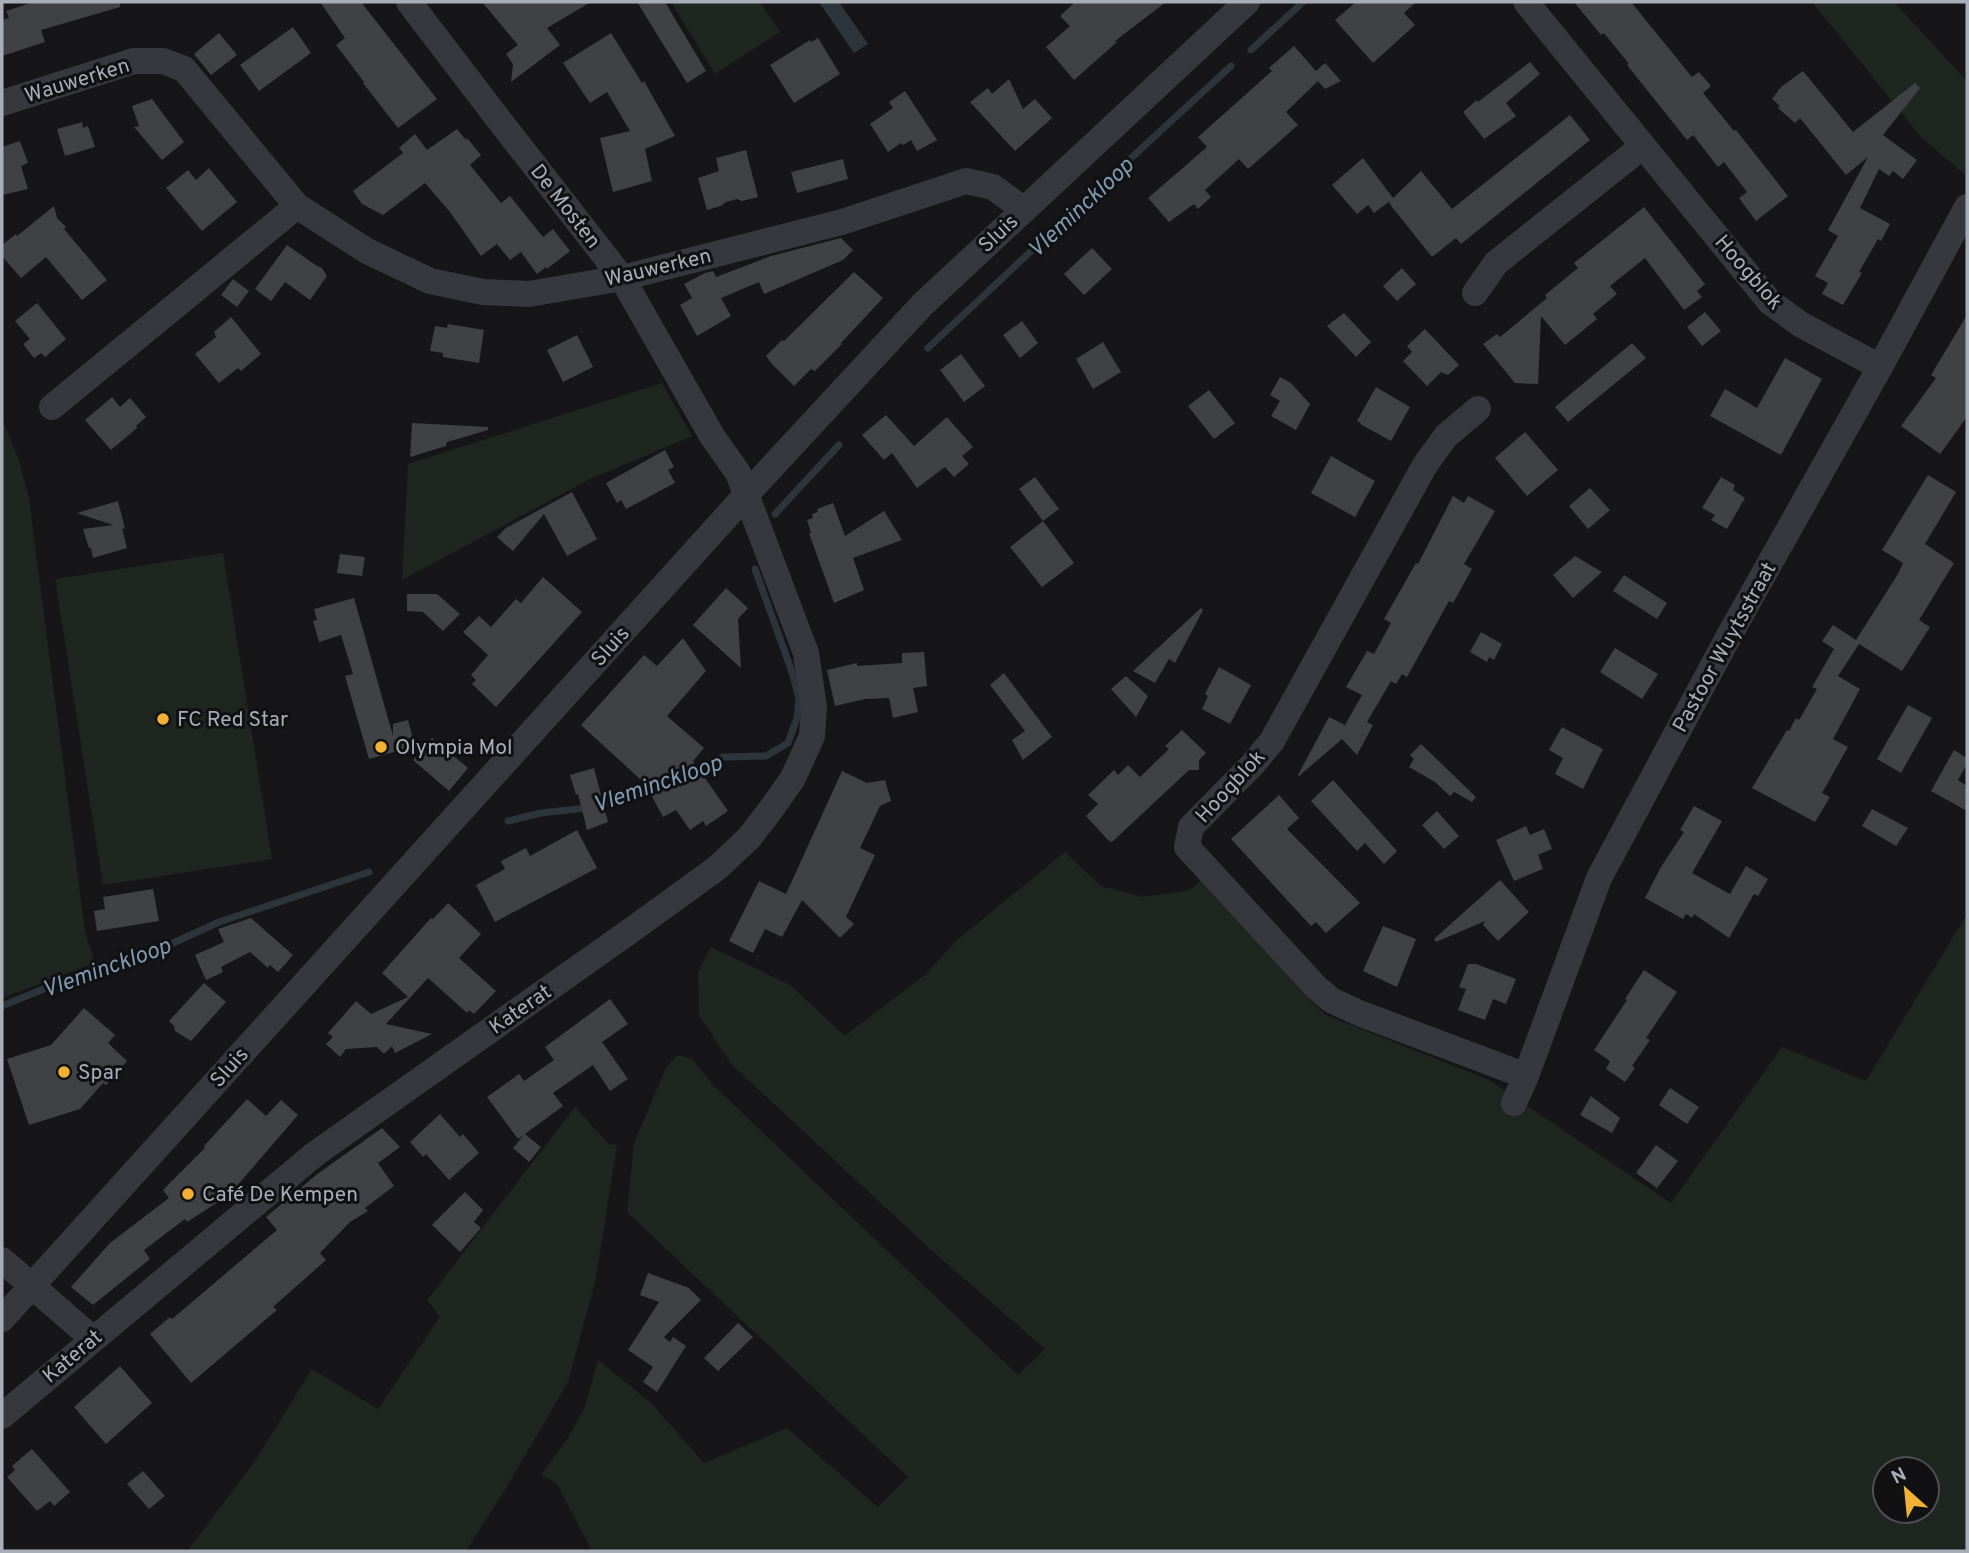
<svg xmlns="http://www.w3.org/2000/svg" width="1969" height="1553" font-family="Overpass,sans-serif">
  <rect width="100%" height="100%" fill="#161618"/>
  <path fill="#1e261f" fill-rule="evenodd" d="M 671,2 L 760,2 L 780,32 L 715,74 Z
    M 1812,2 L 1894,2 L 1967,81 L 1967,171 L 1965,175 L 1921,137 Z
    M 662,383 L 692,436 L 588,480 L 402,580 L 408,464 Z
    M 2,419 L 19,460 L 29,499 L 85,931 L 95,963 L 2,998 Z
    M 223,553 L 272,859 L 103,885 L 55,579 Z
    M 1065,852 L 1101,886 L 1143,897 L 1190,890 L 1202,879 L 1309,999 L 1326,1015 L 1489,1080 L 1671,1203 L 1782,1047 L 1866,1081 L 1967,914 L 1967,1551 L 592,1551 L 557,1484 L 541,1475 L 569,1436 L 584,1409 L 598,1360 L 652,1404 L 704,1463 L 787,1428 L 878,1507 L 908,1477 L 627,1212 L 634,1143 L 666,1068 L 677,1055 L 692,1059 L 714,1086 L 1018,1375 L 1045,1349 L 930,1249 L 731,1064 L 699,1015 L 698,973 L 711,947 L 790,985 L 845,1036 L 926,974 L 957,940 ZM 1885,1469 L 1927,1469 L 1927,1511 L 1885,1511 Z
    M 575,1107 L 609,1144 L 617,1145 L 596,1278 L 568,1382 L 505,1490 L 466,1551 L 187,1551 L 255,1461 L 312,1369 L 378,1409 L 440,1317 L 427,1300 Z"/>
  <path fill="#2c353c" d="M 819,2 L 839,2 L 868,44 L 854,53 Z"/>
  <g fill="none" stroke-linecap="round" stroke-linejoin="round">
    <path stroke="#2c353c" stroke-width="7" d="M 1251,50 L 1303,2
      M 928,348 L 1078,207 L 1231,66
      M 775,514 L 839,445
      M 692,771 L 723,757 L 766,756 L 788,743 L 797,718 L 799,698 L 792,672 L 755,569
      M 508,821 L 541,813 L 586,808 L 658,785
      M 2,1006 L 95,968 L 158,950 L 219,922 L 369,872"/>
  </g>
  <path fill="#404145" d="M 34,2 L 120,2 L 120,7 L 41,30 L 45,42 L 2,56 L 2,20 L 9,18 L 6,11 Z
    M 320,2 L 361,2 L 437,99 L 398,128 L 363,83 L 364,82 L 336,45 L 345,38 Z
    M 482,2 L 591,2 L 547,28 L 560,45 L 511,82 L 513,64 L 506,54 L 518,45 Z
    M 637,2 L 665,2 L 706,71 L 687,83 Z
    M 1075,2 L 1166,2 L 1115,41 L 1117,42 L 1074,80 L 1046,47 L 1070,26 L 1060,16 Z
    M 1356,2 L 1416,2 L 1404,13 L 1415,25 L 1373,63 L 1335,20 Z
    M 1574,2 L 1631,2 L 1692,77 L 1699,72 L 1711,86 L 1703,93 L 1734,131 L 1736,130 L 1788,196 L 1756,221 L 1739,198 L 1747,192 L 1724,162 L 1718,167 L 1693,135 L 1687,140 L 1627,65 L 1629,64 L 1604,33 L 1601,35 Z
    M 293,27 L 311,53 L 259,91 L 240,65 Z
    M 219,33 L 237,55 L 211,75 L 194,54 Z
    M 611,33 L 642,83 L 644,81 L 675,136 L 645,149 L 652,181 L 613,192 L 600,138 L 630,131 L 607,92 L 590,103 L 563,63 Z
    M 818,38 L 840,74 L 794,103 L 770,65 L 810,40 L 811,42 Z
    M 1294,46 L 1316,71 L 1325,63 L 1341,81 L 1325,89 L 1318,81 L 1286,112 L 1298,125 L 1248,169 L 1239,159 L 1205,190 L 1211,197 L 1198,209 L 1194,204 L 1169,222 L 1148,198 L 1207,147 L 1198,137 L 1272,71 L 1269,68 Z
    M 1530,62 L 1540,74 L 1506,103 L 1516,116 L 1484,139 L 1463,112 L 1477,100 L 1478,102 Z
    M 1803,71 L 1853,132 L 1915,83 L 1920,88 L 1883,135 L 1917,160 L 1903,179 L 1893,171 L 1889,176 L 1879,169 L 1860,208 L 1890,224 L 1881,241 L 1878,239 L 1859,272 L 1862,273 L 1843,305 L 1822,294 L 1828,283 L 1815,276 L 1838,236 L 1828,230 L 1868,157 L 1846,175 L 1800,118 L 1795,123 L 1778,108 L 1780,106 L 1772,99 L 1781,87 Z
    M 1009,79 L 1023,109 L 1035,99 L 1052,118 L 1015,151 L 970,102 L 988,88 L 992,94 Z
    M 905,91 L 937,140 L 917,151 L 911,140 L 903,145 L 901,143 L 888,152 L 870,124 L 893,108 L 889,102 Z
    M 152,99 L 184,142 L 162,160 L 134,127 L 139,126 L 132,106 Z
    M 1570,115 L 1590,140 L 1461,244 L 1456,238 L 1432,257 L 1389,203 L 1390,201 L 1374,213 L 1368,205 L 1357,214 L 1332,185 L 1363,158 L 1393,198 L 1421,171 L 1452,209 Z
    M 82,122 L 83,128 L 88,126 L 95,147 L 65,156 L 57,129 Z
    M 457,129 L 466,140 L 467,138 L 481,155 L 470,165 L 501,203 L 510,196 L 543,237 L 553,229 L 570,251 L 547,269 L 546,267 L 537,274 L 521,252 L 510,260 L 497,244 L 481,256 L 450,212 L 425,183 L 383,215 L 362,204 L 353,191 L 403,153 L 399,148 L 415,134 L 427,150 Z
    M 20,141 L 28,163 L 21,166 L 28,189 L 2,195 L 2,147 Z
    M 746,150 L 758,197 L 742,201 L 737,199 L 726,202 L 721,206 L 707,210 L 698,178 L 719,171 L 716,158 Z
    M 843,159 L 848,179 L 797,193 L 791,172 Z
    M 209,168 L 237,202 L 202,231 L 166,188 L 188,170 L 196,180 Z
    M 54,206 L 57,218 L 66,227 L 64,229 L 107,280 L 82,300 L 46,257 L 21,278 L 2,256 L 2,245 L 16,234 L 17,236 Z
    M 1644,207 L 1705,284 L 1697,291 L 1702,297 L 1684,310 L 1645,258 L 1610,286 L 1617,294 L 1593,314 L 1597,319 L 1565,345 L 1541,316 L 1538,384 L 1515,383 L 1483,344 L 1497,334 L 1500,337 L 1547,298 L 1545,295 L 1578,268 L 1574,263 Z
    M 841,238 L 853,250 L 843,260 L 764,294 L 759,282 L 721,298 L 731,316 L 697,336 L 680,305 L 692,298 L 684,284 L 705,273 L 713,271 L 716,277 L 771,256 Z
    M 287,245 L 317,266 L 322,268 L 327,276 L 310,300 L 285,282 L 271,301 L 255,289 Z
    M 1092,248 L 1112,269 L 1084,295 L 1064,274 Z
    M 1402,268 L 1416,284 L 1397,301 L 1383,286 Z
    M 854,272 L 883,298 L 841,343 L 842,344 L 815,371 L 811,369 L 794,386 L 772,364 L 766,356 L 782,340 L 784,341 Z
    M 233,279 L 249,291 L 237,307 L 221,295 Z
    M 37,303 L 66,339 L 45,357 L 41,353 L 34,358 L 23,344 L 30,339 L 15,321 Z
    M 1705,312 L 1721,331 L 1702,346 L 1687,327 Z
    M 1344,313 L 1371,342 L 1356,357 L 1327,326 Z
    M 1967,315 L 1967,417 L 1940,454 L 1901,426 L 1936,378 L 1931,375 Z
    M 231,317 L 261,354 L 241,371 L 238,368 L 219,383 L 195,354 L 216,337 L 214,332 Z
    M 1022,321 L 1038,343 L 1020,358 L 1003,335 Z
    M 448,324 L 484,330 L 479,363 L 443,357 L 443,353 L 430,351 L 435,326 L 447,328 Z
    M 1425,329 L 1459,365 L 1448,375 L 1441,372 L 1427,386 L 1403,361 L 1412,352 L 1407,346 Z
    M 577,335 L 593,367 L 563,382 L 547,350 Z
    M 1103,342 L 1121,372 L 1093,389 L 1076,359 Z
    M 1632,343 L 1646,358 L 1568,422 L 1555,407 Z
    M 961,354 L 985,386 L 964,402 L 940,370 Z
    M 1785,358 L 1822,379 L 1781,455 L 1710,416 L 1725,389 L 1757,408 Z
    M 1280,377 L 1291,383 L 1310,404 L 1296,430 L 1271,416 L 1280,401 L 1270,395 Z
    M 1376,387 L 1410,407 L 1391,441 L 1360,424 L 1361,423 L 1357,421 Z
    M 1209,390 L 1235,423 L 1214,439 L 1188,406 Z
    M 112,397 L 120,407 L 130,398 L 146,417 L 136,426 L 137,428 L 111,450 L 85,420 Z
    M 886,415 L 914,446 L 947,417 L 973,447 L 962,456 L 969,464 L 954,477 L 945,467 L 917,488 L 892,453 L 884,460 L 862,435 Z
    M 412,423 L 488,427 L 488,430 L 447,442 L 446,446 L 410,457 Z
    M 1525,432 L 1558,470 L 1527,496 L 1495,458 Z
    M 665,450 L 674,467 L 668,470 L 675,483 L 626,509 L 621,500 L 617,503 L 606,483 Z
    M 1331,456 L 1375,481 L 1355,517 L 1311,493 Z
    M 1928,475 L 1956,492 L 1925,544 L 1954,563 L 1919,620 L 1930,627 L 1902,671 L 1859,644 L 1838,676 L 1860,689 L 1833,739 L 1848,747 L 1822,793 L 1830,797 L 1815,822 L 1752,788 L 1787,730 L 1789,731 L 1796,718 L 1799,720 L 1817,689 L 1812,687 L 1834,649 L 1822,641 L 1833,625 L 1856,640 L 1898,574 L 1903,563 L 1882,550 Z
    M 1035,477 L 1059,509 L 1043,521 L 1019,489 Z
    M 1721,477 L 1735,485 L 1733,490 L 1745,498 L 1727,529 L 1711,520 L 1715,515 L 1702,508 Z
    M 1590,488 L 1610,510 L 1588,529 L 1569,506 Z
    M 572,492 L 597,539 L 567,556 L 544,514 L 513,551 L 497,537 L 506,528 Z
    M 1453,496 L 1464,503 L 1468,496 L 1495,511 L 1464,564 L 1472,569 L 1453,603 L 1449,601 L 1407,677 L 1402,674 L 1396,684 L 1391,681 L 1367,722 L 1373,725 L 1357,755 L 1342,739 L 1299,776 L 1298,775 L 1329,717 L 1345,725 L 1362,695 L 1346,687 L 1367,651 L 1374,654 L 1391,623 L 1384,619 L 1416,563 L 1418,564 Z
    M 118,501 L 125,529 L 122,528 L 127,548 L 93,558 L 91,548 L 89,548 L 83,529 L 113,525 L 77,513 Z
    M 833,503 L 845,536 L 884,511 L 902,540 L 853,558 L 864,590 L 834,603 L 809,533 L 811,533 L 807,520 L 813,518 L 812,514 L 818,512 L 817,509 Z
    M 1043,521 L 1074,563 L 1042,587 L 1010,547 Z
    M 340,554 L 365,557 L 362,576 L 337,573 Z
    M 1575,556 L 1602,572 L 1573,598 L 1553,575 Z
    M 1624,575 L 1667,603 L 1657,619 L 1613,591 Z
    M 543,577 L 582,612 L 496,707 L 472,684 L 476,680 L 471,675 L 488,655 L 463,632 L 479,616 L 491,627 L 516,599 L 521,603 Z
    M 726,588 L 748,608 L 738,619 L 741,668 L 693,625 Z
    M 407,594 L 437,594 L 460,614 L 443,631 L 423,612 L 407,611 Z
    M 354,598 L 393,736 L 393,724 L 408,720 L 415,746 L 369,759 L 345,676 L 353,674 L 341,635 L 319,642 L 313,621 L 317,620 L 314,609 Z
    M 1201,608 L 1203,610 L 1175,663 L 1169,659 L 1155,683 L 1133,671 Z
    M 1481,632 L 1502,644 L 1494,660 L 1489,657 L 1487,662 L 1470,652 Z
    M 683,638 L 706,671 L 667,716 L 704,748 L 693,761 L 728,811 L 706,826 L 703,821 L 690,830 L 676,810 L 663,817 L 649,791 L 652,790 L 581,725 L 644,655 L 657,666 Z
    M 1615,648 L 1658,674 L 1642,699 L 1600,672 Z
    M 924,652 L 927,686 L 913,688 L 918,712 L 893,718 L 889,698 L 865,699 L 835,706 L 827,670 L 857,663 L 857,666 L 902,663 L 902,653 Z
    M 1219,667 L 1251,685 L 1230,724 L 1202,709 L 1208,696 L 1205,694 Z
    M 1004,673 L 1052,737 L 1023,760 L 1012,740 L 1025,731 L 990,685 Z
    M 1126,676 L 1148,696 L 1136,717 L 1111,689 Z
    M 1908,705 L 1932,718 L 1901,773 L 1877,759 Z
    M 1562,727 L 1603,749 L 1583,789 L 1555,774 L 1563,758 L 1549,750 Z
    M 1182,730 L 1206,753 L 1199,760 L 1199,770 L 1189,770 L 1112,842 L 1108,840 L 1086,816 L 1098,804 L 1088,795 L 1114,770 L 1118,775 L 1128,765 L 1140,777 L 1169,749 L 1165,746 Z
    M 432,738 L 468,768 L 449,791 L 413,760 Z
    M 1421,744 L 1476,797 L 1472,802 L 1454,792 L 1450,796 L 1435,782 L 1409,767 L 1414,759 L 1410,755 Z
    M 1954,750 L 1967,758 L 1967,764 L 1958,780 L 1967,786 L 1967,811 L 1931,791 Z
    M 594,768 L 608,822 L 587,830 L 578,794 L 576,795 L 570,775 Z
    M 842,771 L 867,783 L 885,780 L 891,801 L 880,806 L 860,848 L 875,855 L 846,917 L 854,924 L 840,938 L 802,900 L 782,937 L 765,929 L 753,953 L 729,941 L 759,881 L 786,894 Z
    M 1333,780 L 1397,851 L 1384,864 L 1365,843 L 1357,851 L 1311,801 Z
    M 1279,795 L 1299,818 L 1287,829 L 1360,903 L 1326,933 L 1316,922 L 1311,926 L 1231,839 Z
    M 1694,806 L 1722,821 L 1692,873 L 1730,894 L 1746,866 L 1768,879 L 1758,896 L 1754,894 L 1729,938 L 1694,914 L 1692,918 L 1686,914 L 1683,919 L 1645,898 L 1661,867 L 1684,832 L 1680,830 Z
    M 1872,809 L 1908,828 L 1896,846 L 1862,826 Z
    M 1437,811 L 1459,836 L 1444,849 L 1422,825 Z
    M 1526,826 L 1530,835 L 1544,829 L 1552,849 L 1538,855 L 1543,869 L 1514,881 L 1496,840 Z
    M 577,830 L 597,868 L 495,922 L 476,885 L 505,869 L 501,861 L 526,848 L 530,856 Z
    M 1500,880 L 1529,912 L 1498,941 L 1483,925 L 1485,921 L 1436,942 L 1434,939 Z
    M 153,889 L 159,921 L 97,931 L 94,911 L 105,909 L 103,897 Z
    M 448,903 L 481,934 L 459,958 L 496,991 L 474,1014 L 469,1010 L 467,1013 L 428,978 L 386,1024 L 432,1034 L 395,1053 L 392,1046 L 384,1054 L 377,1047 L 346,1049 L 340,1057 L 326,1044 L 333,1037 L 328,1033 L 356,1001 L 371,1014 L 408,997 L 382,973 L 431,918 L 433,919 Z
    M 251,918 L 293,955 L 278,972 L 270,965 L 268,968 L 250,952 L 221,967 L 223,972 L 206,980 L 195,955 L 224,942 L 218,929 Z
    M 1383,926 L 1416,939 L 1397,987 L 1363,971 Z
    M 1468,964 L 1476,964 L 1516,979 L 1506,1004 L 1493,999 L 1485,1020 L 1458,1010 L 1466,989 L 1459,987 Z
    M 1644,970 L 1677,992 L 1646,1038 L 1650,1040 L 1632,1066 L 1635,1068 L 1625,1082 L 1606,1069 L 1610,1061 L 1594,1050 L 1627,1000 L 1625,999 Z
    M 204,983 L 226,1002 L 191,1041 L 175,1031 L 174,1026 L 169,1021 Z
    M 610,999 L 628,1024 L 602,1042 L 628,1079 L 610,1091 L 593,1065 L 553,1093 L 563,1106 L 525,1134 L 541,1147 L 529,1162 L 513,1148 L 524,1135 L 518,1139 L 487,1097 L 519,1074 L 524,1081 L 554,1060 L 545,1047 Z
    M 84,1008 L 115,1035 L 108,1043 L 127,1061 L 106,1085 L 103,1083 L 80,1109 L 29,1125 L 7,1059 L 51,1045 Z
    M 1670,1088 L 1699,1107 L 1687,1124 L 1659,1105 Z
    M 1591,1096 L 1620,1118 L 1612,1133 L 1580,1115 Z
    M 247,1099 L 266,1116 L 281,1100 L 298,1115 L 229,1195 L 187,1222 L 185,1219 L 144,1250 L 150,1259 L 93,1305 L 71,1287 L 110,1243 L 169,1198 L 163,1190 L 205,1148 L 204,1146 Z
    M 440,1114 L 460,1137 L 463,1134 L 479,1153 L 449,1180 L 426,1154 L 423,1157 L 410,1142 Z
    M 382,1128 L 400,1147 L 378,1163 L 394,1186 L 365,1208 L 368,1211 L 350,1222 L 320,1253 L 326,1260 L 273,1307 L 277,1310 L 191,1383 L 150,1334 L 170,1317 L 172,1319 L 277,1230 L 266,1217 L 316,1175 Z
    M 1656,1145 L 1678,1161 L 1657,1188 L 1636,1173 Z
    M 465,1192 L 483,1210 L 474,1222 L 481,1228 L 460,1252 L 432,1225 Z
    M 648,1273 L 689,1288 L 701,1300 L 664,1337 L 670,1342 L 673,1337 L 686,1346 L 657,1392 L 643,1382 L 653,1367 L 628,1350 L 659,1302 L 640,1295 Z
    M 738,1323 L 753,1337 L 718,1371 L 704,1358 Z
    M 120,1366 L 152,1403 L 106,1444 L 74,1407 Z
    M 32,1449 L 70,1492 L 54,1506 L 50,1501 L 37,1511 L 7,1477 L 15,1470 L 12,1466 Z
    M 143,1471 L 165,1496 L 149,1509 L 127,1484 Z"/>
  <g fill="none" stroke-linecap="round" stroke-linejoin="round">
    <path stroke="#37383d" stroke-width="26" d="M 1526,2 L 1770,302 L 1800,324 L 1880,367
      M 2,103 L 134,61 L 163,61 L 184,69 L 297,206 L 367,251 L 430,281 L 483,292 L 529,294 L 622,278 L 842,222 L 966,181 L 993,187 L 1023,209
      M 1475,293 L 1496,263 L 1643,146
      M 52,407 L 297,206
      M 1478,409 L 1446,436 L 1425,465 L 1272,741 L 1253,764 L 1191,827 L 1187,847 L 1316,987 L 1331,1000 L 1359,1013 L 1526,1076
      M 1514,1103 L 1526,1076 L 1599,878 L 1730,634 L 1880,367 L 1967,207
      M 2,1260 L 93,1339
      M 2,1319 L 746,495 L 922,305 L 1247,2
      M 2,1416 L 315,1154 L 633,929 L 717,868 L 749,838 L 772,808 L 793,778 L 812,736 L 814,707 L 806,653 L 738,473 L 712,436 L 622,278 L 496,116 L 409,2"/>
  </g>
  <g fill="#f2b134" stroke="#111113" stroke-width="2.5">
    <circle cx="163" cy="719" r="7"/>
    <circle cx="381" cy="747" r="7"/>
    <circle cx="64" cy="1072" r="7"/>
    <circle cx="188" cy="1194" r="7"/>
  </g>
  <g text-anchor="middle" stroke-width="6" stroke-linejoin="round" paint-order="stroke">
    <g font-size="21" fill="#a8adb8" stroke="#111113">
      <text transform="translate(77 80) rotate(-17)" y="7">Wauwerken</text>
      <text transform="translate(566 206) rotate(52)" y="7">De Mosten</text>
      <text transform="translate(998 233) rotate(-43)" y="7">Sluis</text>
      <text transform="translate(658 267) rotate(-13)" y="7">Wauwerken</text>
      <text transform="translate(1749 272) rotate(49)" y="7">Hoogblok</text>
      <text transform="translate(610 646) rotate(-48)" y="7">Sluis</text>
      <text transform="translate(1724 647) rotate(-61)" y="7">Pastoor Wuytsstraat</text>
      <text transform="translate(1230 786) rotate(-47)" y="7">Hoogblok</text>
      <text transform="translate(520 1009) rotate(-35)" y="7">Katerat</text>
      <text transform="translate(229 1067) rotate(-48)" y="7">Sluis</text>
      <text transform="translate(72 1356) rotate(-40)" y="7">Katerat</text>
    </g>
    <g font-size="21" fill="#a8adb8" stroke="#111113" text-anchor="start">
      <text x="177" y="726">FC Red Star</text>
      <text x="395" y="754">Olympia Mol</text>
      <text x="78" y="1079">Spar</text>
      <text x="202" y="1201">Café De Kempen</text>
    </g>
    <g font-size="23" font-style="italic" fill="#7f9bb3" stroke="#111113">
      <text transform="translate(1080 207) rotate(-43)" y="8">Vleminckloop</text>
      <text transform="translate(657 783) rotate(-19)" y="8">Vleminckloop</text>
      <text transform="translate(106 967) rotate(-20)" y="8">Vleminckloop</text>
    </g>
  </g>
  <rect width="1969" height="1553" fill="none" stroke="#a8adb8" stroke-width="7"/>
  <g transform="translate(1906 1490) rotate(333)"><circle r="33" fill="#111113" stroke="#4d4f55" stroke-width="2"/>
  <path d="M0-5L12 26L0 18L-12 26Z" fill="#f2b134"/>
  <text y="-10" font-size="19" font-weight="bold" text-anchor="middle" fill="#a8adb8">N</text>
  </g>
</svg>
